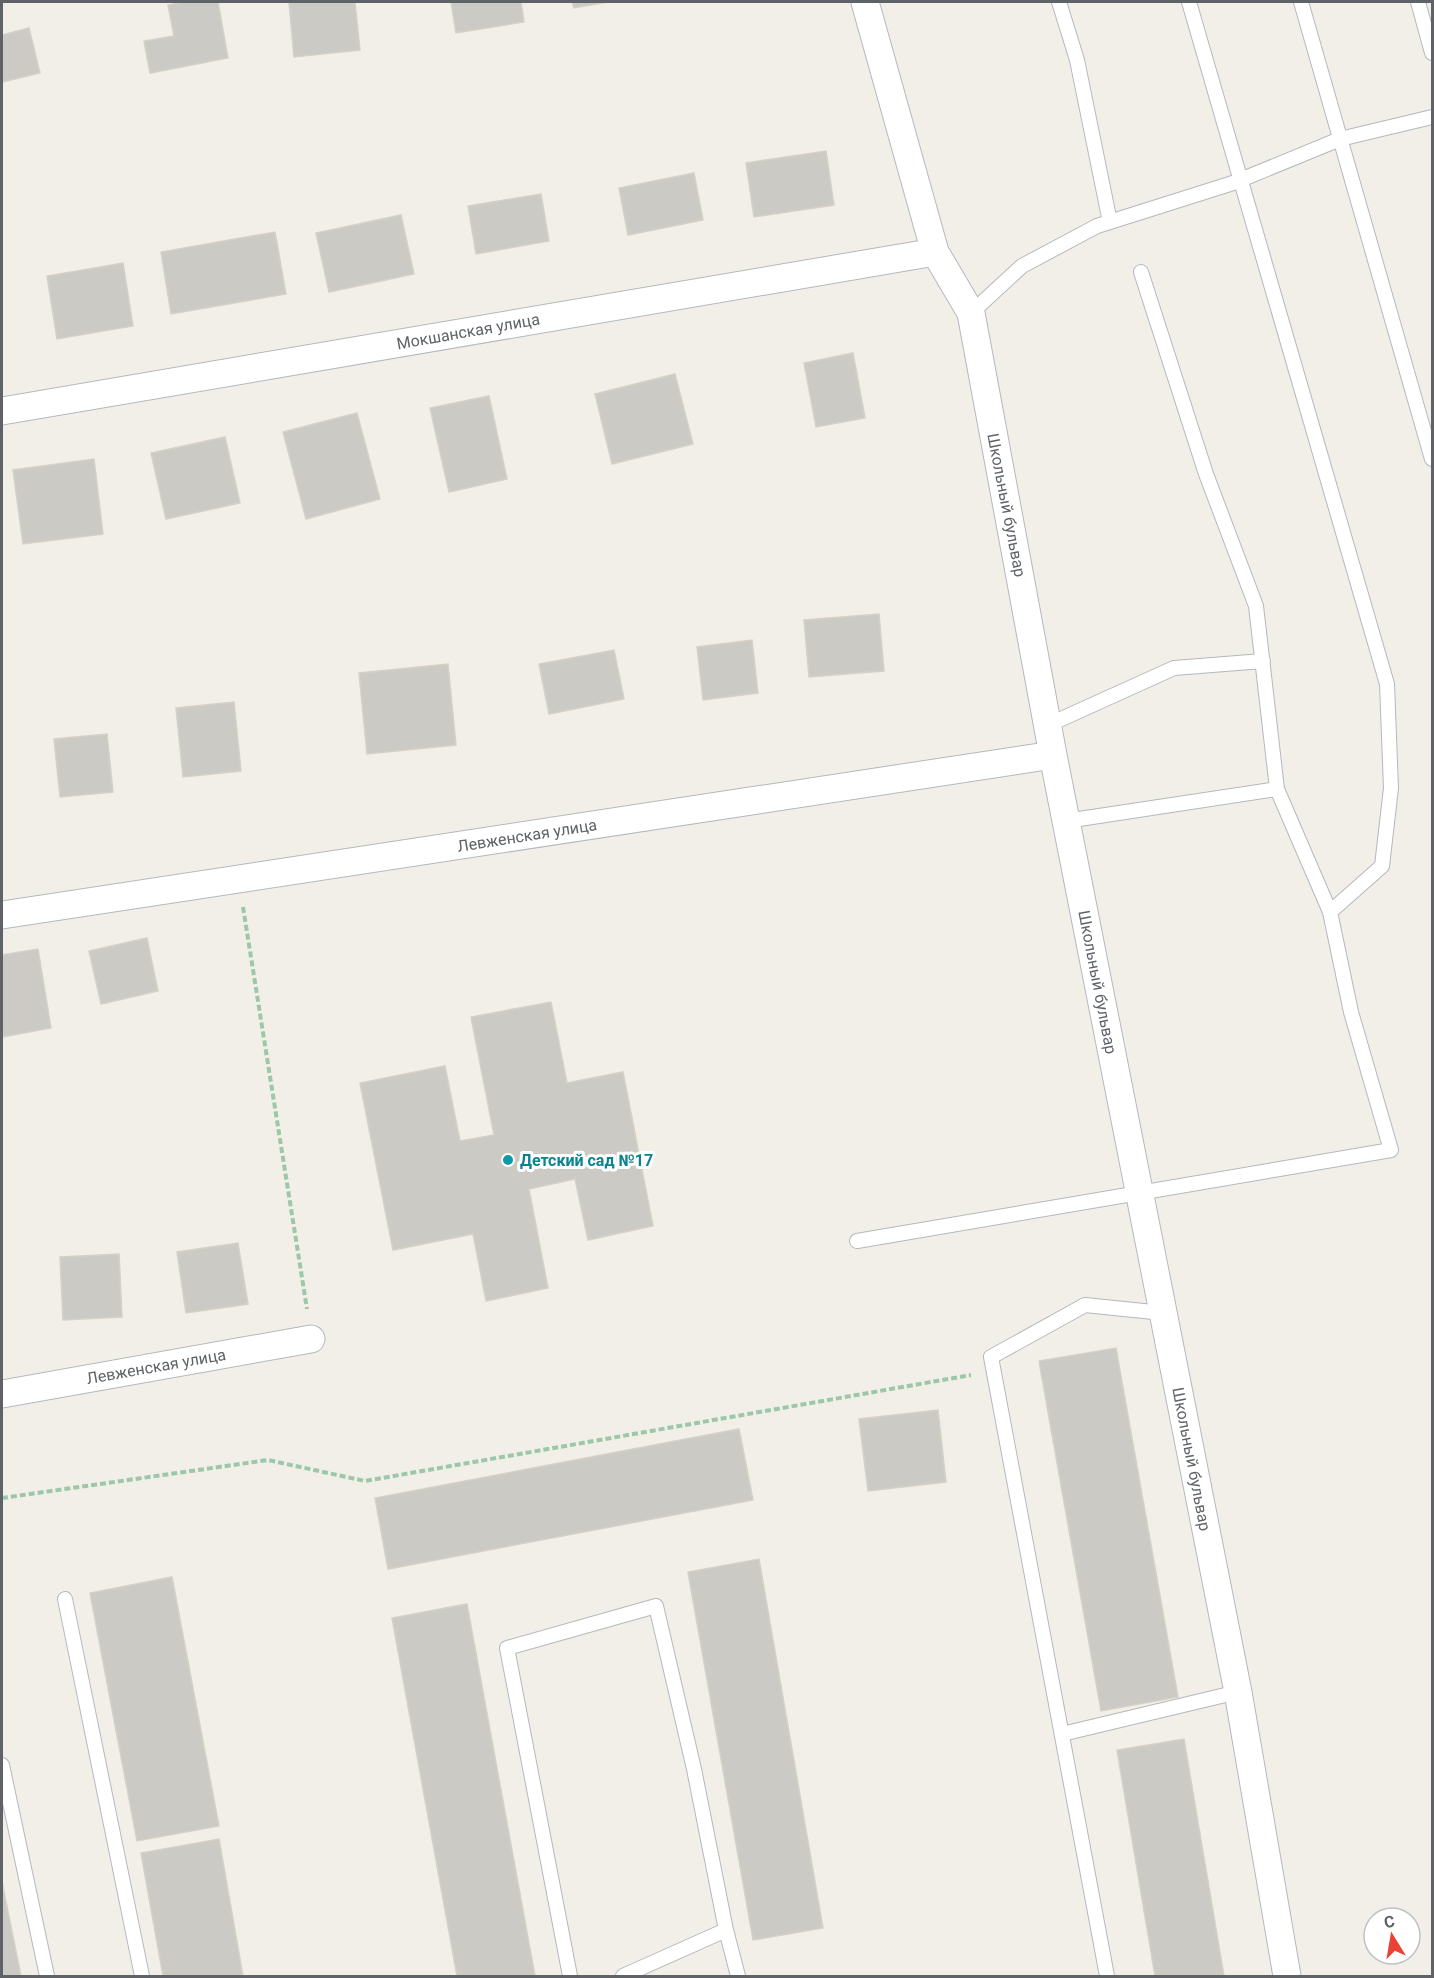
<svg xmlns="http://www.w3.org/2000/svg" width="1434" height="1978" font-family="Roboto,sans-serif">
  <rect width="100%" height="100%" fill="#f1efe8"/>
  <path fill="#cccac5" stroke="#d6d1c6" stroke-width="1.5" d="M 185,2 L 218,2 L 228,58 L 150,73 L 144,41 L 174,36 L 168,5 Z
    M 289,2 L 355,2 L 360,50 L 294,57 Z
    M 451,2 L 521,2 L 524,22 L 456,33 Z
    M 572,2 L 608,2 L 574,8 Z
    M 29,28 L 40,73 L 2,82 L 2,35 Z
    M 826,151 L 834,205 L 754,217 L 746,163 Z
    M 694,173 L 703,220 L 628,235 L 619,188 Z
    M 541,194 L 549,241 L 476,254 L 468,206 Z
    M 401,215 L 414,274 L 329,292 L 316,233 Z
    M 275,232 L 286,294 L 171,314 L 161,252 Z
    M 123,263 L 133,326 L 57,339 L 47,276 Z
    M 853,353 L 865,418 L 816,427 L 804,363 Z
    M 675,374 L 693,444 L 612,464 L 595,394 Z
    M 489,396 L 507,479 L 449,492 L 430,408 Z
    M 357,413 L 380,499 L 306,519 L 283,432 Z
    M 225,437 L 240,503 L 166,519 L 151,453 Z
    M 94,459 L 103,534 L 23,544 L 13,470 Z
    M 879,614 L 884,671 L 809,677 L 804,620 Z
    M 752,640 L 758,693 L 703,700 L 697,647 Z
    M 614,650 L 624,699 L 549,714 L 539,664 Z
    M 448,664 L 456,745 L 367,754 L 359,673 Z
    M 234,702 L 241,771 L 183,777 L 176,708 Z
    M 107,734 L 113,792 L 60,797 L 54,739 Z
    M 147,938 L 158,991 L 101,1004 L 89,951 Z
    M 38,949 L 51,1028 L 2,1037 L 2,955 Z
    M 551,1002 L 567,1083 L 623,1072 L 653,1226 L 588,1240 L 575,1179 L 529,1189 L 548,1288 L 486,1301 L 473,1234 L 393,1250 L 360,1083 L 445,1066 L 460,1141 L 494,1135 L 471,1017 Z
    M 238,1243 L 248,1304 L 186,1313 L 177,1252 Z
    M 119,1254 L 122,1317 L 63,1320 L 60,1257 Z
    M 1116,1348 L 1178,1697 L 1101,1711 L 1039,1361 Z
    M 938,1410 L 946,1482 L 868,1491 L 859,1419 Z
    M 739,1429 L 753,1500 L 388,1569 L 375,1498 Z
    M 759,1559 L 823,1928 L 753,1940 L 688,1572 Z
    M 172,1577 L 219,1826 L 137,1841 L 90,1593 Z
    M 467,1604 L 535,1976 L 457,1976 L 392,1618 Z
    M 1184,1739 L 1224,1976 L 1155,1976 L 1117,1750 Z
    M 219,1839 L 243,1976 L 163,1976 L 141,1853 Z
    M 2,1882 L 21,1976 L 2,1976 Z"/>
  <g fill="none" stroke-linecap="round" stroke-linejoin="round">
    <g stroke="#b5b8bc" stroke-width="16">
      <path id="lane" d="M 1059,2 L 1077,60 L 1110,222
        M 1301,2 L 1432,459
        M 1418,2 L 1432,53
        M 1141,272 L 1206,474 L 1256,606 L 1277,789 L 1330,912 L 1382,866 L 1391,788 L 1387,684 L 1189,2
        M 971,313 L 1022,266 L 1097,226 L 1233,183 L 1340,139 L 1432,117
        M 1048,725 L 1174,668 L 1263,661
        M 1066,821 L 1277,789
        M 857,1241 L 1391,1150 L 1351,1012 L 1330,912
        M 65,1599 L 142,1976
        M 1062,1734 L 1238,1692
        M 2,1765 L 47,1976
        M 726,1930 L 738,1976
        M 570,1976 L 507,1648 L 656,1606 L 694,1769 L 726,1930 L 623,1976
        M 1107,1976 L 991,1357 L 1085,1305 L 1163,1313"/>
    </g>
    <g stroke="#b5b8bc" stroke-width="29">
      <path id="street" d="M 865,2 L 935,252 L 971,313 L 1053,755 L 1238,1692 L 1287,1976
        M 2,411 L 935,252
        M 2,915 L 1053,755
        M 2,1394 L 311,1339"/>
    </g>
    <path stroke="#9cc7a9" stroke-width="4" stroke-dasharray="6 3" stroke-linecap="butt" d="M 243,907 L 307,1309
      M 2,1498 L 268,1460 L 365,1481 L 971,1375"/>
    <use href="#lane" stroke="#fff" stroke-width="14"/>
    <use href="#street" stroke="#fff" stroke-width="27"/>
  </g>
  <circle fill="#0f9aa8" stroke="#fff" stroke-width="2" cx="508" cy="1160" r="6"/>
  <g text-anchor="middle" stroke-width="6" stroke-linejoin="round" paint-order="stroke">
    <g font-size="16" fill="#5f6368" stroke="#fff">
      <text transform="translate(468 331) rotate(-10)" y="6">Мокшанская улица</text>
      <text transform="translate(1007 505) rotate(79)" y="6">Школьный бульвар</text>
      <text transform="translate(527 835) rotate(-9)" y="6">Левженская улица</text>
      <text transform="translate(1098 982) rotate(79)" y="6">Школьный бульвар</text>
      <text transform="translate(156 1366) rotate(-10)" y="6">Левженская улица</text>
      <text transform="translate(1192 1459) rotate(79)" y="6">Школьный бульвар</text>
    </g>
    <g font-size="16" font-weight="bold" fill="#0d838f" stroke="#fff" text-anchor="start">
      <text x="520" y="1166">Детский сад №17</text>
    </g>
  </g>
  <rect width="1434" height="1978" fill="none" stroke="#5f6368" stroke-width="6"/>
  <g transform="translate(1392 1936) rotate(349)"><circle r="28" fill="#ffffff" stroke="#bfc1c3" stroke-width="1.5"/>
  <path d="M0-4.5L10 22L0 15L-10 22Z" fill="#ea4335"/>
  <text y="-9" font-size="16" font-weight="bold" text-anchor="middle" fill="#5f6368">С</text>
  </g>
</svg>
